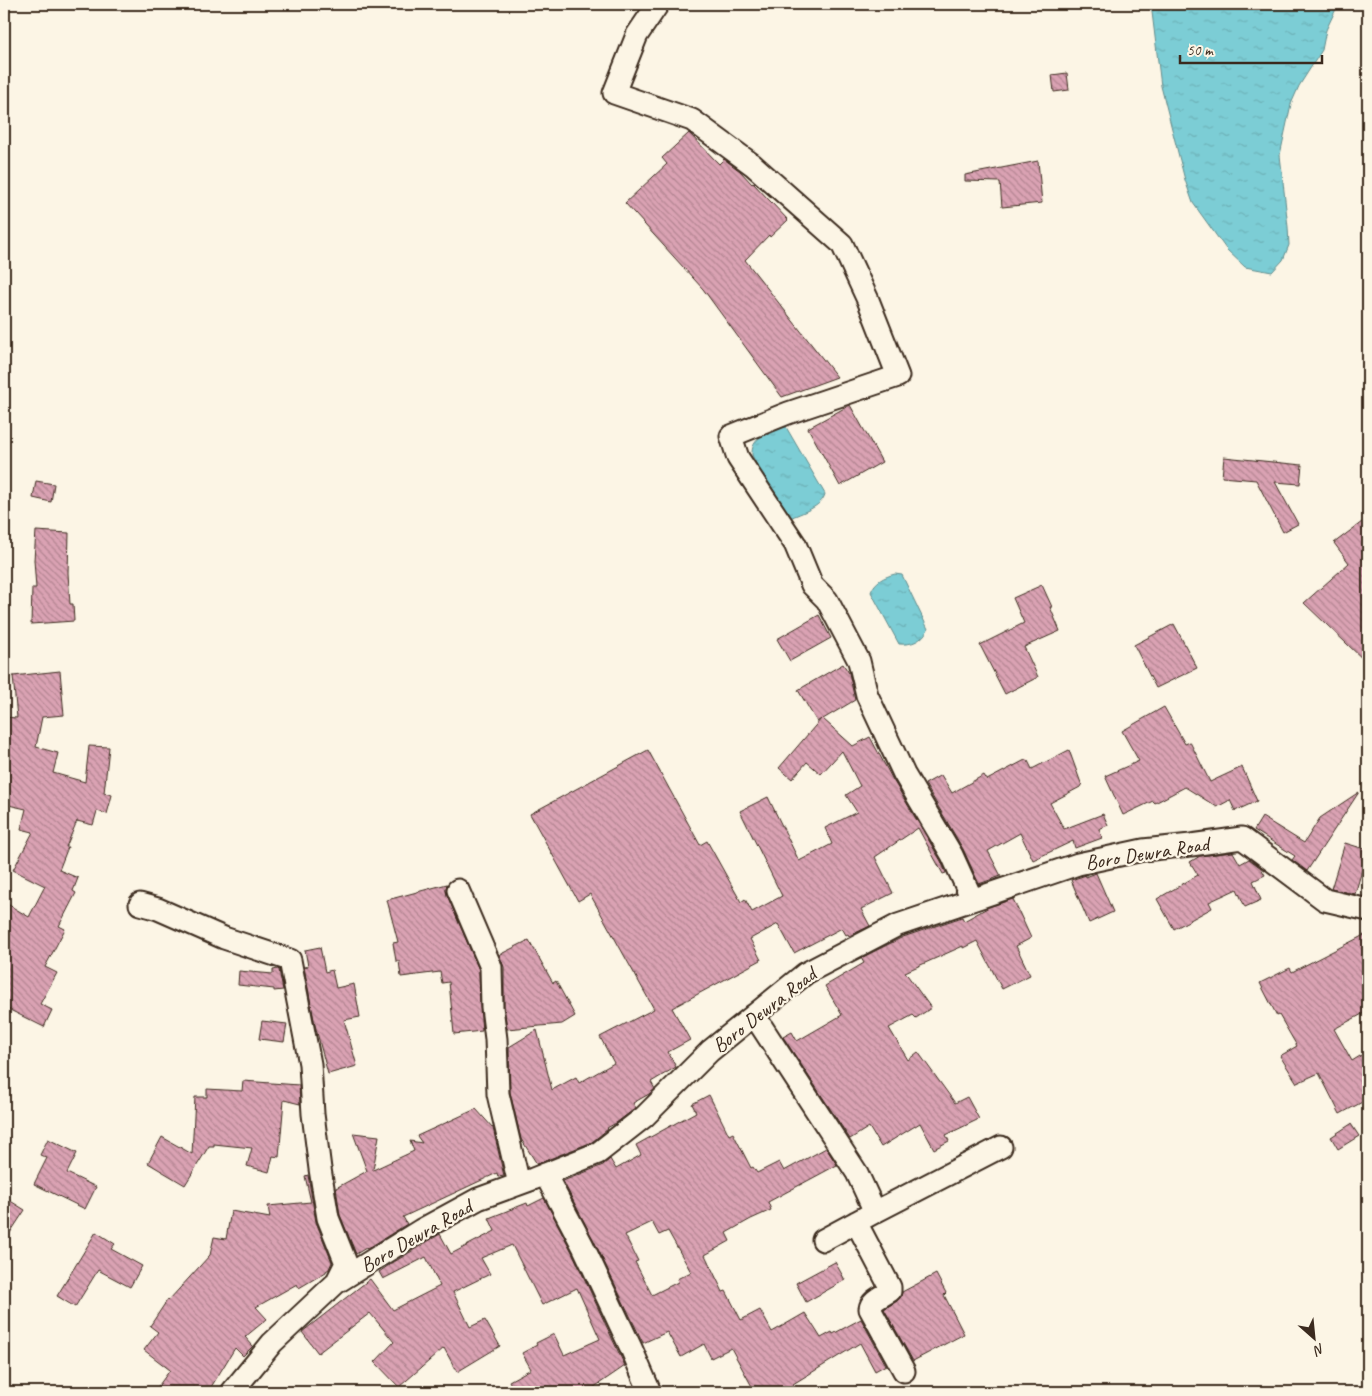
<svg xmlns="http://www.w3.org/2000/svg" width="1372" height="1396" font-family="Caveat,sans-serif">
  <defs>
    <pattern id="water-ripples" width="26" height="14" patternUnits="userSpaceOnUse" patternTransform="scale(1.25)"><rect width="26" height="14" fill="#7ccdd5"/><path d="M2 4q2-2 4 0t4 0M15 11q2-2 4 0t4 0" fill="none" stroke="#6cb0b6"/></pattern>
    <pattern id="building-back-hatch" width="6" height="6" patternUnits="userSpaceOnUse" patternTransform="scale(1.25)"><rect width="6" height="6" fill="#daa2b3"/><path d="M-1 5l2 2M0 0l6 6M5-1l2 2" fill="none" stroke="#b28491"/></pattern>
  </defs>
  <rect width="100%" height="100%" fill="#fcf5e5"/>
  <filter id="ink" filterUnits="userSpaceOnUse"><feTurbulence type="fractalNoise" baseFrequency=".02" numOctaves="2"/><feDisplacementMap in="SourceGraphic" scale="10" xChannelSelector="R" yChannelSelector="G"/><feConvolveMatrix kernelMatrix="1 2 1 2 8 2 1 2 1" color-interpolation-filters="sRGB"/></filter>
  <g filter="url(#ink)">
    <path fill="url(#water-ripples)" stroke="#628c8c" d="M 1151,4 L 1336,4 L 1336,9 L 1326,30 L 1322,50 L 1299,86 L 1291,104 L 1280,155 L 1288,227 L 1289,245 L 1283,260 L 1272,272 L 1245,267 L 1226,249 L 1193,203 L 1185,180 L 1161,86 Z
      M 780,427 L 786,427 L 825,494 C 822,507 801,513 790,518 L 774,502 L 752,455 C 751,438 767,433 780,427 Z
      M 895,574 L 902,575 L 928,629 C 922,641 912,645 899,644 L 871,592 C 875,581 884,577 895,574 Z"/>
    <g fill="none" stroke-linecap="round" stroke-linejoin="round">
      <path stroke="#628c8c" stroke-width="5.5" d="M 622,4 L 626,7"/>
    </g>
    <path fill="url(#building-back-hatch)" stroke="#3b2a1e" fill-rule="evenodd" d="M 1067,73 L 1069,90 L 1054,92 L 1052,75 Z
      M 689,133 L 719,164 L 724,159 L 740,171 L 752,184 L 753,183 L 788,220 L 770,237 L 769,235 L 745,260 L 837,377 L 782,397 L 703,289 L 625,203 L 667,164 L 662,158 Z
      M 1038,161 L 1042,203 L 1002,207 L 1000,182 L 965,181 L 965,175 Z
      M 850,405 L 882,462 L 840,486 L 808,428 Z
      M 1224,457 L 1302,465 L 1300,484 L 1275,482 L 1298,524 L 1283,532 L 1256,480 L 1222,477 Z
      M 36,481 L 54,484 L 51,502 L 33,498 Z
      M 1362,522 L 1368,530 L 1368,664 L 1304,603 L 1349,563 L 1334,543 Z
      M 36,531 L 69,533 L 68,573 L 70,604 L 73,604 L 74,621 L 31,624 L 32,588 L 36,588 L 34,560 Z
      M 1042,585 L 1052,607 L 1050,607 L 1060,631 L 1024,647 L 1038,677 L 1005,694 L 980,645 L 1024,623 L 1013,598 Z
      M 819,615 L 831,638 L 790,661 L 777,639 Z
      M 1174,624 L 1197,668 L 1156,688 L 1134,645 Z
      M 843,664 L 849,673 L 855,700 L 823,719 L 853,746 L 870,737 L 893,780 L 941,861 L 946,873 L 943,874 L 918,828 L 875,857 L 893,893 L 861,909 L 870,926 L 849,936 L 848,934 L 846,935 L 842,928 L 794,953 L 778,924 L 750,939 L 761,960 L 672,1008 L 690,1040 L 668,1052 L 676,1067 L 651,1082 L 655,1089 L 649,1094 L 633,1103 L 636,1108 L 616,1123 L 607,1128 L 608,1129 L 592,1142 L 537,1164 L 521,1139 L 510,1092 L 509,1047 L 537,1030 L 552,1090 L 576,1077 L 579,1083 L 614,1063 L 600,1037 L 654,1009 L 590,894 L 578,901 L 530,814 L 648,750 L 700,845 L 707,841 L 741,902 L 745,899 L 752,912 L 782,896 L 740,811 L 768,797 L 799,861 L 832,844 L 825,828 L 857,812 L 846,795 L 860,786 L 842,751 L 821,774 L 807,762 L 792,779 L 779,768 L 821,719 L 817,722 L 798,690 Z
      M 60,671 L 64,715 L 42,717 L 36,747 L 58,753 L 53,773 L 85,782 L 89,746 L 109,747 L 104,793 L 112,795 L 107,814 L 97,811 L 93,825 L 77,821 L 66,847 L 68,847 L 59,870 L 78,878 L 73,891 L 76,893 L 59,926 L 65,929 L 45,967 L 57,973 L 40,1004 L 52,1010 L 44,1027 L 4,1007 L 4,902 L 29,917 L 45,886 L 13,870 L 33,832 L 21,829 L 26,809 L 4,804 L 4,717 L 17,718 L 13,676 Z
      M 1164,707 L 1185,744 L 1190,742 L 1210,782 L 1242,767 L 1257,801 L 1235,811 L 1230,800 L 1217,807 L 1185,787 L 1155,803 L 1153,801 L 1123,815 L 1105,776 L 1139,761 L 1122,731 Z
      M 1069,750 L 1082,786 L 1050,803 L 1064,829 L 1103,814 L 1108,825 L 1099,829 L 1102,838 L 1075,848 L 1073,841 L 1033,860 L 1020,833 L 988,851 L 1001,876 L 979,884 L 963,849 L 925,784 L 941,775 L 952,793 L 984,775 L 987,780 L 1027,759 L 1032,769 Z
      M 1359,792 L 1307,871 L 1292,860 L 1295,856 L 1254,830 L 1262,817 L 1304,843 L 1320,818 Z
      M 1345,843 L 1368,850 L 1355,894 L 1331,889 Z
      M 1233,852 L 1240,864 L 1249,859 L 1261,868 L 1265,875 L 1253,881 L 1261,900 L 1245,907 L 1237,889 L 1209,902 L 1212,908 L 1174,929 L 1157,899 L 1198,875 L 1190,862 L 1200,856 Z
      M 1096,873 L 1113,912 L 1089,923 L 1071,880 L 1086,875 L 1086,877 Z
      M 447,884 L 446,889 L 447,895 L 479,970 L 480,1007 L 482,1031 L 454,1034 L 449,982 L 442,983 L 440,972 L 401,977 L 399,961 L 396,961 L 393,943 L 398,942 L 387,900 Z
      M 1013,899 L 1031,938 L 1016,946 L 1030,975 L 1002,989 L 977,941 L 963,948 L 963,946 L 905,972 L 931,1008 L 916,1018 L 913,1015 L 889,1028 L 908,1060 L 918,1052 L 955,1103 L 967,1097 L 979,1119 L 946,1135 L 949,1141 L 934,1149 L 920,1123 L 881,1147 L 869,1127 L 850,1139 L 783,1037 L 792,1032 L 797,1041 L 842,1015 L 825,986 L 864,963 L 861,958 L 903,937 L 962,917 L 964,921 L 989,907 Z
      M 1368,933 L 1368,1011 L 1334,1029 L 1352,1061 L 1368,1051 L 1368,1099 L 1340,1114 L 1319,1073 L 1297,1083 L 1280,1056 L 1297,1046 L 1279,1015 L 1277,1016 L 1260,983 L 1290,968 L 1292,972 Z
      M 529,940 L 553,983 L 556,981 L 575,1016 L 562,1024 L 507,1029 L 504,1006 L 504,967 L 499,955 Z
      M 320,947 L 325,972 L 332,970 L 336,988 L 354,984 L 360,1017 L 344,1020 L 357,1066 L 328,1074 L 315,1025 L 304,967 L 308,966 L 305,950 Z
      M 278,969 L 279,970 L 283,990 L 274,991 L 274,989 L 238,985 L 239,971 L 273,974 L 273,970 Z
      M 262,1021 L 287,1024 L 284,1042 L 259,1039 Z
      M 243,1081 L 299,1085 L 300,1104 L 284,1100 L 279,1157 L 273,1156 L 269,1172 L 247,1166 L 252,1148 L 214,1144 L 214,1146 L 209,1146 L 185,1185 L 148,1163 L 162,1137 L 192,1154 L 195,1097 L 207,1097 L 207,1089 L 242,1091 Z
      M 709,1095 L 729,1135 L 733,1133 L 751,1168 L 753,1167 L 757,1173 L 779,1162 L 784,1171 L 826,1148 L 837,1165 L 768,1202 L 771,1210 L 751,1219 L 726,1233 L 730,1241 L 705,1255 L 723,1292 L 726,1291 L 741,1320 L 760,1310 L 772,1332 L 805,1313 L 821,1338 L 832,1332 L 833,1334 L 861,1319 L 886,1365 L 875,1371 L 860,1343 L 793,1384 L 798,1392 L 755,1392 L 731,1348 L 711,1358 L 704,1344 L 681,1357 L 667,1332 L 643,1343 L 594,1241 L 563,1181 L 603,1165 L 610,1159 L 616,1169 L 641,1155 L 636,1145 L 696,1112 L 692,1104 ZM 652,1222 L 659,1235 L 668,1231 L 691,1272 L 677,1279 L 678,1282 L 652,1295 L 635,1262 L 638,1261 L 625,1235 Z
      M 476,1109 L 493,1128 L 504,1176 L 498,1177 L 497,1173 L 403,1217 L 407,1224 L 367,1249 L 366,1248 L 356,1254 L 340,1215 L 336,1188 L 367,1171 L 353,1133 L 379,1136 L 373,1170 L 414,1151 L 410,1141 L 422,1143 L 417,1136 Z
      M 1351,1124 L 1359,1136 L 1338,1149 L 1331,1137 Z
      M 48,1139 L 77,1153 L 67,1173 L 96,1187 L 85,1209 L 34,1184 L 47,1158 L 40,1155 Z
      M 308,1175 L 316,1222 L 332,1262 L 329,1269 L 326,1271 L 326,1272 L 299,1288 L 297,1284 L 256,1307 L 267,1319 L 245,1337 L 253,1346 L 243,1356 L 235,1348 L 208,1392 L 154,1392 L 170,1370 L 144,1350 L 158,1332 L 150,1326 L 168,1299 L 169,1300 L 210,1255 L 214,1237 L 226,1239 L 231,1211 L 270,1218 L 268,1206 L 311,1202 L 305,1176 Z
      M 4,1197 L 25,1210 L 4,1242 Z
      M 544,1198 L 572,1252 L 625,1366 L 587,1392 L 515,1392 L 509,1381 L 531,1369 L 522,1353 L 537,1345 L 536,1343 L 554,1334 L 564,1355 L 600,1339 L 577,1288 L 542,1305 L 512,1245 L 481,1258 L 490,1274 L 453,1292 L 470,1327 L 485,1320 L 500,1346 L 457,1372 L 444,1348 L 399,1387 L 375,1362 L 394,1342 L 370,1313 L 318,1353 L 302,1332 L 370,1279 L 393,1310 L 440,1286 L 426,1257 L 383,1279 L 379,1272 L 389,1265 L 440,1234 L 451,1254 L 495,1231 L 489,1218 L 527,1203 L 528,1206 Z
      M 96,1232 L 115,1244 L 111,1249 L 142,1266 L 130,1287 L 98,1270 L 75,1307 L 57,1296 Z
      M 835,1262 L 845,1280 L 806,1302 L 796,1283 Z
      M 936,1274 L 946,1293 L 944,1295 L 964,1334 L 913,1361 L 884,1309 L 897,1301 L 901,1297 L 902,1292 Z"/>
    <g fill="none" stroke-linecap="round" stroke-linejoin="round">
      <g stroke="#3b2a1e" stroke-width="25">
        <path id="minor" d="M 658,4 L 637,35 L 614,93 L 692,120 L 753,165 L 842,244 L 868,300 L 898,376 L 788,413 L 731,436 L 738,458 L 795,544 L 812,585 L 827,600 L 859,661 L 867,695 L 904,774 L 952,855 L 972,899
          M 458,890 L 491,967 L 492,1007 L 496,1039 L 498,1094 L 519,1184
          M 140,904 L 158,909 L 224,938 L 290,960 L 310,1064 L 313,1114 L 320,1169 L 328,1218 L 346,1263 L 336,1283
          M 754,1015 L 857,1173 L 875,1212 L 823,1240
          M 545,1174 L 583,1246 L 631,1348 L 650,1392
          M 875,1212 L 1001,1147
          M 856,1222 L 890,1287 L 890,1291 C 883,1296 871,1300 870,1309 L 904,1371
          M 232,1392 L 272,1343 L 336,1283 L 421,1230 L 478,1199 L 533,1179 L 598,1153 L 644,1117 L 710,1051 L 806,973 L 898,925 L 1078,864 L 1143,850 L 1191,845 L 1242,838 L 1325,900 L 1368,910"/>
      </g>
      <use href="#minor" stroke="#fcf5e5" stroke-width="21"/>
    </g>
  </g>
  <g text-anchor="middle" stroke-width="4.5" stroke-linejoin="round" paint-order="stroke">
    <g font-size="21" fill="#3b2a1e" stroke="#fcf5e5">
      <text transform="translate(1147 853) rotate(-9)" y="7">Boro Dewra Road</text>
      <text transform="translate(764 1010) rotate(-38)" y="7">Boro Dewra Road</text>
      <text transform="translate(416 1236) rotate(-30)" y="7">Boro Dewra Road</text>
    </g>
  </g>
  <rect width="1372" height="1396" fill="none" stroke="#fcf5e5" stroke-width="20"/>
  <rect x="10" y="10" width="1352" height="1376" fill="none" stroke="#3b2a1e" stroke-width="2" filter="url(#ink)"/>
  <g transform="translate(1314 1338) rotate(153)" stroke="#fcf5e5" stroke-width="4" paint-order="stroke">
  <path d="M0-4L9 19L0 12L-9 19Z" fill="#3b2a1e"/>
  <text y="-8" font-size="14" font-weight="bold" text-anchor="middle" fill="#3b2a1e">N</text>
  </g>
  <path d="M1180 55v8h142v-8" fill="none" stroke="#3b2a1e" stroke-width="2.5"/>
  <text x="1187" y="55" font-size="15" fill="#3b2a1e" stroke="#fcf5e5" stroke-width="4" paint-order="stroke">50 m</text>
</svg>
